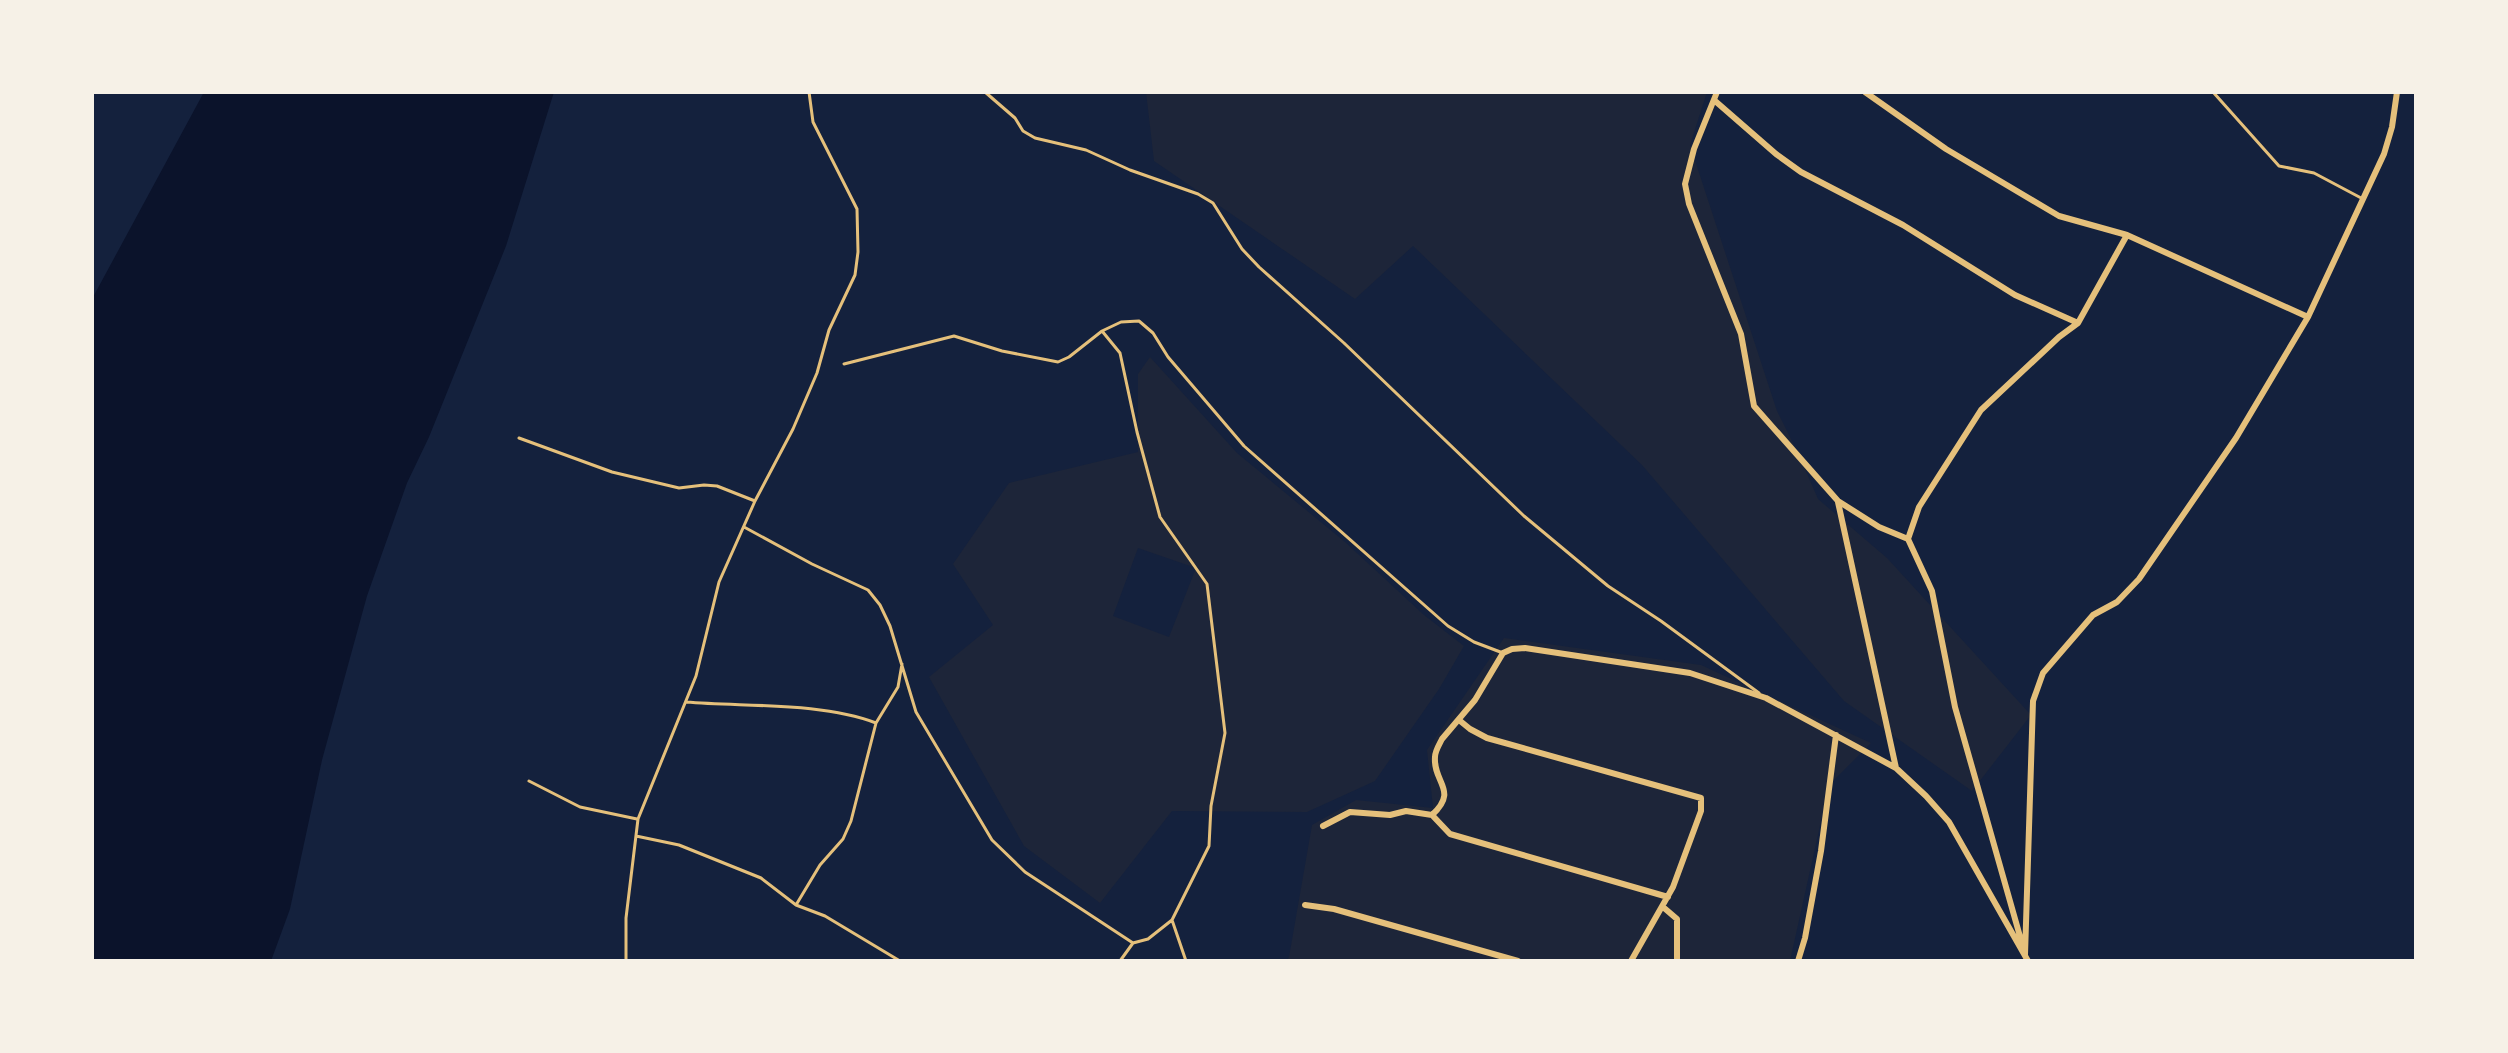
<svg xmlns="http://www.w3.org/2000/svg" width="2508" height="1053" font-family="Lato,sans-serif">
  <rect width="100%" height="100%" fill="#14213d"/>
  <path fill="#1d2539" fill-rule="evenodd" d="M 1146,92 L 1707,92 L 1690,145 L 1777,411 L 1799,455 L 1818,499 L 1887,558 L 2031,715 L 1972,791 L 1844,701 L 1642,465 L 1413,246 L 1355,299 L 1154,161 Z
    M 1150,357 L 1237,453 L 1345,542 L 1424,615 L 1464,646 L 1439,689 L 1375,781 L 1307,812 L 1172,811 L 1100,903 L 1024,846 L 929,677 L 993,625 L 953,564 L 1009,483 L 1138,452 L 1138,374 ZM 1138,548 L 1196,568 L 1169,637 L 1113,616 Z
    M 1504,638 L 1701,665 L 1871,743 L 1829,785 L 1790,961 L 1286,961 L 1289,957 L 1312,825 L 1356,800 L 1433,808 L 1427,750 Z"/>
  <path fill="#0b132b" d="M 204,92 L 554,92 L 506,246 L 429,437 L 407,483 L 367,596 L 322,760 L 290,909 L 271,961 L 92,961 L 92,299 Z"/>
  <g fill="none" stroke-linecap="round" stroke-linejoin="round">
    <path stroke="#e5c07b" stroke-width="3" d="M 985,92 L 1015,118 L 1023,131 L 1035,138 L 1086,150 L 1130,170 L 1198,194 L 1213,203 L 1242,249 L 1259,267 L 1344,343 L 1524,516 L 1608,586 L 1661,621 L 1759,693
      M 2213,92 L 2279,166 L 2314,173 L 2363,199
      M 1102,331 L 1120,353 L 1137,432 L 1160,517 L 1207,584 L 1225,733 L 1211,806 L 1209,846 L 1172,920 L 1148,939 L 1133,943 L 1120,961
      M 844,364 L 954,336 L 1002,351 L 1058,362 L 1069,357 L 1102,331 L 1121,322 L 1139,321 L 1153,333 L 1168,357 L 1244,446 L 1448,626 L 1474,642 L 1503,653
      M 519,438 L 612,472 L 679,488 L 704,485 L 717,486 L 755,501
      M 744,527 L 812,564 L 868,590 L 880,605 L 890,626 L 916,712 L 992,840 L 1025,872 L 1133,943
      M 686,702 C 745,707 821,702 876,723
      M 529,781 L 580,807 L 637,819
      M 636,836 L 679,845 L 761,878 L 796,905 L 825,916 L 900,961
      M 796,905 L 820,865 L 843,839 L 851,821 L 876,723 L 898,687 L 902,664
      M 1172,920 L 1186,961
      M 626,961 L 626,918 L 638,819 L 696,676 L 719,582 L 755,501 L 793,429 L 817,373 L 829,330 L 855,275 L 858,252 L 857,209 L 813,122 L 809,92"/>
    <path stroke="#e5c07b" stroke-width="6" d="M 1717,92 L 1694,149 L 1685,184 L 1689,204 L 1741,334 L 1754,406 L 1838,501 L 1879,527 L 1908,539
      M 1865,92 L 1946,149 L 2059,216 L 2127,235 L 2308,317
      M 1714,100 L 1776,154 L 1801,172 L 1903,225 L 2015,295 L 2078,323
      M 1838,502 L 1896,768
      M 1908,539 L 1932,591 L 1955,707 L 2023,947
      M 1908,539 L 1919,507 L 1981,410 L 2059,337 L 2078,323 L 2127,235
      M 1459,720 L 1470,729 L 1487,738 L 1701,798 L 1701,811 L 1673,887 L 1631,961
      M 1432,815 C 1459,790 1433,783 1435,757 C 1435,751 1439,745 1442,739 L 1475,700 L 1503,653 L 1512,649 L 1525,648 L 1690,673 L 1766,698 L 1896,768 L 1926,796 L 1949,822 L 2028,961
      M 1323,826 L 1350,812 L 1390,815 L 1406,811 L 1432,815 L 1450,834 L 1668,897
      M 1305,905 L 1334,909 L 1518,961
      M 1663,907 L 1677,919 L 1677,961
      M 2025,955 L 2033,701 L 2043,673 L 2093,615 L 2117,602 L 2139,579 L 2236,438 L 2308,317 L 2384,154 L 2392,127 L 2397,92
      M 1798,961 L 1805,938 L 1821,851 L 1836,735"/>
  </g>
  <rect width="2508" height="1053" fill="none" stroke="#f6f1e7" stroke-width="188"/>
</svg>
